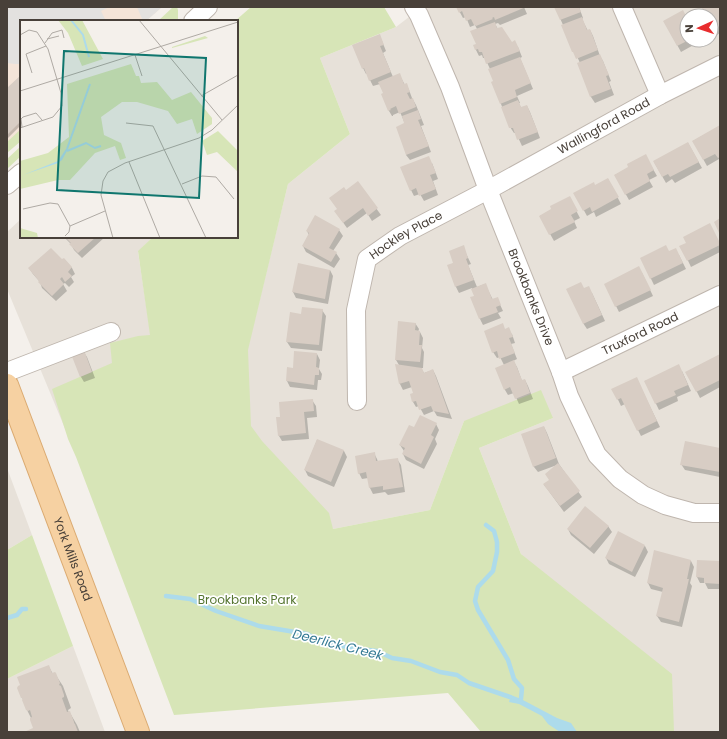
<svg xmlns="http://www.w3.org/2000/svg" width="727" height="739" font-family="Poppins,sans-serif">
  <rect width="100%" height="100%" fill="#f4f0eb"/>
  <path fill="#e7e1d9" fill-rule="evenodd" d="M 422,7 L 720,7 L 720,732 L 673,732 L 521,554 L 479,448 L 553,418 L 464,421 L 430,510 L 333,529 L 258,465 L 239,384 L 288,184 L 350,134 L 320,58 L 396,27 ZM 687,16 L 711,16 L 711,40 L 687,40 Z
    M 21,219 L 21,237 L 153,237 L 138,252 L 162,409 L 71,443 L 7,289 L 7,232 Z
    M 7,468 L 32,535 L 7,550 Z
    M 73,646 L 105,732 L 7,732 L 7,679 Z"/>
  <path fill="#f4e4d8" d="M 7,7 L 162,7 L 146,21 L 21,21 L 21,135 L 7,147 Z"/>
  <path fill="#d7e5b7" d="M 173,7 L 177,7 L 178,10 L 178,19 L 176,21 L 158,21 Z
    M 251,7 L 384,7 L 396,27 L 320,58 L 350,134 L 288,184 L 248,350 L 251,426 L 262,441 L 329,513 L 333,529 L 430,510 L 464,421 L 541,390 L 553,418 L 479,448 L 521,554 L 672,674 L 674,732 L 481,732 L 448,693 L 174,715 L 76,457 L 68,439 L 52,389 L 112,363 L 110,343 L 138,336 L 150,335 L 138,251 L 153,237 L 237,237 L 237,21 L 235,21 Z
    M 21,129 L 21,141 L 7,153 L 7,142 Z
    M 21,146 L 21,156 L 7,169 L 7,159 Z
    M 32,535 L 73,646 L 7,679 L 7,550 Z"/>
  <path fill="#e3e1df" d="M 7,7 L 109,7 L 101,11 L 106,21 L 21,21 L 21,64 L 15,64 L 7,63 Z
    M 137,7 L 162,7 L 146,21 L 143,21 Z"/>
  <path fill="#addbeb" d="M 511,695 L 521,699 L 557,718 L 571,723 L 577,732 L 560,732 L 548,724 L 542,716 L 519,704 L 509,702 Z"/>
  <path fill="#0003" d="M 457,7 L 524,7 L 527,14 L 500,25 L 498,23 L 495,24 L 498,29 L 511,43 L 518,47 L 522,57 L 520,58 L 533,89 L 517,96 L 520,103 L 519,103 L 521,108 L 527,106 L 530,112 L 540,138 L 522,146 L 516,133 L 514,133 L 510,127 L 501,104 L 490,69 L 485,58 L 483,58 L 482,55 L 479,56 L 474,46 L 477,45 L 477,29 L 475,25 L 470,27 L 466,17 L 463,18 Z
    M 555,7 L 579,7 L 583,18 L 582,19 L 588,31 L 590,30 L 593,36 L 600,56 L 603,61 L 611,81 L 609,82 L 614,95 L 595,103 L 591,97 L 578,64 L 580,63 Z
    M 706,7 L 720,7 L 720,33 L 717,35 L 711,24 L 711,16 L 707,16 Z
    M 687,19 L 687,40 L 698,40 L 699,42 L 681,52 L 664,21 Z
    M 382,41 L 386,51 L 383,53 L 393,77 L 399,74 L 405,85 L 406,84 L 409,90 L 412,98 L 416,105 L 424,125 L 421,126 L 431,152 L 410,160 L 406,155 L 405,124 L 403,119 L 400,112 L 393,115 L 393,116 L 392,116 L 389,111 L 384,94 L 380,84 L 373,86 L 367,74 L 366,74 L 363,68 Z
    M 21,76 L 21,125 L 7,139 L 7,88 L 8,89 Z
    M 720,126 L 720,161 L 719,159 L 707,166 L 693,141 Z
    M 688,143 L 702,168 L 675,183 L 672,179 L 666,183 L 654,162 Z
    M 645,155 L 657,176 L 649,180 L 653,187 L 629,200 L 615,175 L 630,167 Z
    M 432,163 L 438,179 L 433,181 L 438,195 L 424,201 L 420,194 L 414,196 L 411,190 Z
    M 608,179 L 621,204 L 596,217 L 594,212 L 587,216 L 575,194 L 595,186 Z
    M 358,183 L 381,215 L 372,221 L 367,213 L 347,228 L 335,211 L 338,210 L 346,191 Z
    M 569,197 L 580,218 L 574,221 L 577,228 L 554,241 L 540,216 L 553,209 Z
    M 339,230 L 343,236 L 333,251 L 336,253 L 340,259 L 334,268 L 306,252 L 303,246 L 309,235 L 307,231 Z
    M 64,237 L 105,237 L 82,258 L 74,250 L 71,244 Z
    M 720,244 L 720,252 L 691,267 L 681,246 Z
    M 463,247 L 471,264 L 468,265 L 477,287 L 485,284 L 493,300 L 497,298 L 503,311 L 498,313 L 501,318 L 483,325 L 480,319 L 472,298 L 475,296 L 472,288 L 459,293 L 456,287 L 448,266 L 454,263 Z
    M 669,252 L 679,255 L 686,269 L 654,285 L 641,258 Z
    M 64,259 L 72,268 L 75,274 L 71,277 L 74,282 L 69,287 L 65,283 L 63,284 L 67,291 L 56,301 L 42,288 L 40,282 L 33,274 L 29,268 Z
    M 330,270 L 333,276 L 328,304 L 296,298 L 293,292 Z
    M 642,273 L 653,296 L 619,312 L 616,306 Z
    M 584,289 L 592,293 L 605,321 L 587,329 L 583,323 Z
    M 322,310 L 326,316 L 322,351 L 291,348 L 287,342 Z
    M 415,323 L 419,329 L 418,332 L 420,332 L 423,338 L 422,348 L 424,352 L 423,368 L 421,368 L 424,373 L 433,370 L 436,376 L 452,419 L 437,416 L 434,411 L 424,415 L 419,406 L 416,407 L 413,402 L 415,394 L 412,387 L 403,390 L 400,384 L 396,365 L 399,365 L 396,360 Z
    M 505,330 L 512,334 L 515,343 L 511,344 L 517,359 L 513,361 L 517,367 L 522,381 L 525,380 L 528,386 L 533,399 L 519,404 L 514,393 L 508,395 L 505,390 L 504,365 L 500,357 L 497,358 L 493,352 Z
    M 83,351 L 87,357 L 95,378 L 84,382 L 81,377 Z
    M 317,354 L 320,360 L 319,369 L 322,374 L 321,380 L 318,380 L 317,390 L 290,387 L 287,381 L 288,368 L 294,369 Z
    M 720,356 L 720,387 L 700,398 L 687,372 Z
    M 682,371 L 691,391 L 677,397 L 678,401 L 659,410 L 645,381 Z
    M 639,384 L 660,427 L 641,436 L 625,404 L 621,406 L 613,389 Z
    M 312,400 L 316,406 L 317,417 L 307,418 L 309,439 L 282,441 L 279,436 L 281,418 Z
    M 436,424 L 439,430 L 435,439 L 437,444 L 424,469 L 406,460 L 403,454 L 404,451 L 400,445 L 414,428 Z
    M 544,427 L 547,433 L 559,464 L 582,497 L 564,512 L 548,490 L 544,485 L 550,480 L 557,465 L 538,472 L 534,467 L 522,435 Z
    M 317,440 L 344,451 L 347,457 L 334,487 L 308,476 L 305,470 Z
    M 720,449 L 720,477 L 685,470 L 681,464 Z
    M 374,453 L 377,459 L 378,462 L 397,459 L 401,465 L 405,492 L 388,495 L 385,492 L 373,494 L 370,488 L 368,478 L 362,479 L 359,473 Z
    M 608,526 L 612,532 L 594,554 L 571,535 L 568,529 Z
    M 645,546 L 648,552 L 635,577 L 609,564 L 606,558 Z
    M 655,552 L 691,561 L 694,567 L 690,583 L 692,586 L 682,627 L 661,622 L 657,616 L 663,592 L 651,589 L 648,583 Z
    M 698,561 L 720,562 L 720,589 L 708,589 L 705,583 L 700,583 L 697,577 Z
    M 49,667 L 53,674 L 55,674 L 63,686 L 71,708 L 68,710 L 69,713 L 70,713 L 77,725 L 80,732 L 26,732 L 34,729 L 31,718 L 27,710 L 22,697 Z"/>
  <g fill="none" stroke-linecap="round" stroke-linejoin="round">
    <path stroke="#addbeb" stroke-width="4.5" d="M 486,525 L 494,531 L 497,542 L 497,552 L 493,571 L 478,587 L 475,601 L 478,610 L 508,660 L 514,679 L 522,688 L 521,699
      M 166,596 L 190,599 L 216,611 L 259,626 L 307,634 L 321,641 L 351,648 L 377,651 L 392,658 L 411,661 L 440,672 L 457,675 L 469,683 L 510,697
      M 7,618 L 17,615 L 22,609 L 26,609"/>
  </g>
  <path fill="#d8cdc4" d="M 456,7 L 526,7 L 495,20 L 494,17 L 492,18 L 493,19 L 476,26 L 475,25 L 474,25 L 471,19 L 466,21 L 462,11 L 459,13 Z
    M 554,7 L 579,7 L 581,12 L 560,20 Z
    M 704,7 L 720,7 L 720,26 L 713,29 L 711,26 L 711,16 L 706,16 L 702,8 Z
    M 683,10 L 687,18 L 687,41 L 677,46 L 663,21 Z
    M 582,17 L 587,30 L 590,29 L 598,50 L 576,59 L 573,52 L 572,52 L 561,25 Z
    M 495,22 L 497,28 L 502,27 L 512,42 L 515,40 L 520,51 L 486,64 L 482,52 L 479,52 L 478,49 L 475,50 L 473,45 L 476,44 L 470,31 Z
    M 380,34 L 384,45 L 380,46 L 391,72 L 369,81 L 364,68 L 362,69 L 352,45 Z
    M 600,54 L 609,75 L 606,76 L 611,89 L 590,97 L 577,63 Z
    M 520,57 L 531,83 L 515,90 L 517,97 L 500,104 L 491,82 L 493,81 L 488,69 Z
    M 400,73 L 404,84 L 407,83 L 410,92 L 407,93 L 410,99 L 413,98 L 416,107 L 399,114 L 396,106 L 390,109 L 391,110 L 388,111 L 381,94 L 383,93 L 378,82 Z
    M 21,75 L 21,121 L 7,135 L 7,86 L 8,87 Z
    M 518,100 L 521,107 L 527,105 L 538,132 L 517,140 L 513,128 L 509,128 L 501,107 Z
    M 418,110 L 421,119 L 418,120 L 429,146 L 406,155 L 396,127 L 404,123 L 402,116 Z
    M 720,125 L 720,157 L 718,158 L 715,154 L 703,160 L 692,141 Z
    M 688,142 L 699,162 L 670,177 L 668,174 L 662,177 L 653,161 Z
    M 646,154 L 654,170 L 647,174 L 650,181 L 625,195 L 614,175 L 628,167 L 627,164 Z
    M 429,156 L 436,173 L 430,175 L 436,189 L 419,196 L 416,188 L 410,191 L 400,167 Z
    M 608,178 L 619,197 L 592,212 L 590,207 L 583,211 L 573,193 L 594,182 L 595,185 Z
    M 358,181 L 378,208 L 368,216 L 363,208 L 343,223 L 334,211 L 337,209 L 329,198 L 344,187 L 346,190 Z
    M 570,196 L 578,211 L 571,215 L 575,222 L 549,235 L 539,216 L 551,209 L 550,206 Z
    M 315,215 L 340,229 L 329,248 L 337,252 L 331,262 L 302,246 L 309,233 L 306,231 Z
    M 720,218 L 720,235 L 714,222 Z
    M 710,223 L 720,243 L 720,245 L 687,261 L 679,246 L 686,243 L 683,237 Z
    M 65,237 L 96,237 L 78,253 L 69,244 L 71,243 Z
    M 464,245 L 468,258 L 466,259 L 474,280 L 455,287 L 447,265 L 453,263 L 449,251 Z
    M 666,245 L 669,251 L 676,248 L 683,263 L 650,279 L 640,258 Z
    M 51,248 L 62,259 L 64,258 L 72,267 L 68,272 L 72,276 L 65,282 L 62,277 L 60,279 L 64,284 L 52,296 L 38,282 L 39,281 L 28,268 Z
    M 298,263 L 330,270 L 325,299 L 292,292 Z
    M 639,266 L 651,290 L 615,307 L 604,284 Z
    M 581,282 L 584,288 L 589,286 L 602,315 L 583,324 L 566,289 Z
    M 486,283 L 492,299 L 498,297 L 501,305 L 496,307 L 498,312 L 479,319 L 470,297 L 474,296 L 471,289 Z
    M 302,307 L 323,309 L 319,345 L 286,342 L 290,312 L 301,314 Z
    M 398,321 L 416,323 L 415,330 L 420,331 L 419,345 L 422,345 L 420,362 L 395,360 Z
    M 503,323 L 505,329 L 509,327 L 513,337 L 509,338 L 515,353 L 499,359 L 497,351 L 492,353 L 484,331 Z
    M 84,350 L 92,372 L 80,377 L 71,354 Z
    M 294,351 L 317,353 L 316,367 L 319,368 L 319,375 L 315,375 L 314,385 L 286,381 L 287,367 L 293,368 Z
    M 720,354 L 720,380 L 696,392 L 685,372 Z
    M 514,360 L 522,380 L 525,379 L 530,393 L 515,399 L 510,387 L 504,390 L 495,368 Z
    M 395,364 L 422,368 L 424,373 L 433,369 L 449,414 L 433,411 L 431,406 L 419,410 L 416,401 L 412,402 L 410,394 L 413,393 L 409,381 L 399,384 Z
    M 679,364 L 688,385 L 674,391 L 676,395 L 655,404 L 644,381 Z
    M 637,377 L 657,421 L 637,431 L 621,398 L 617,400 L 611,389 Z
    M 313,399 L 314,411 L 304,412 L 306,433 L 278,436 L 276,417 L 280,417 L 279,402 Z
    M 420,415 L 437,423 L 431,435 L 434,437 L 421,464 L 402,454 L 405,448 L 399,445 L 409,425 L 414,427 Z
    M 544,426 L 556,458 L 533,467 L 521,434 Z
    M 317,439 L 344,450 L 331,482 L 304,470 Z
    M 685,441 L 720,448 L 720,472 L 680,465 Z
    M 375,452 L 376,461 L 398,458 L 403,487 L 383,490 L 383,486 L 369,488 L 366,472 L 358,474 L 355,456 Z
    M 558,463 L 580,491 L 560,506 L 543,484 L 549,480 L 545,474 Z
    M 585,506 L 609,526 L 590,548 L 567,529 Z
    M 618,531 L 645,545 L 632,572 L 605,558 Z
    M 654,550 L 691,560 L 687,579 L 689,579 L 679,622 L 656,616 L 663,588 L 647,583 Z
    M 697,560 L 720,561 L 720,584 L 704,583 L 704,578 L 696,577 Z
    M 49,665 L 52,673 L 55,672 L 56,673 L 60,683 L 59,685 L 61,686 L 64,695 L 64,697 L 62,698 L 67,712 L 70,711 L 74,722 L 74,723 L 75,724 L 78,732 L 24,732 L 33,728 L 30,720 L 30,718 L 32,717 L 30,710 L 28,711 L 26,710 L 22,700 L 23,698 L 21,698 L 17,688 L 18,686 L 20,685 L 17,677 Z"/>
  <g fill="none" stroke-linecap="round" stroke-linejoin="round">
    <g stroke="#bfb6ae" stroke-width="20">
      <g id="minor">
        <path id="s1" d="M 414,7 L 419,15 L 450,87 L 488,190 L 561,372 L 569,396 L 597,455 L 620,479 L 643,495 L 665,505 L 694,513 L 720,513"/>
        <path d="M 622,7 L 660,95"/>
        <path d="M 193,21 L 208,7"/>
        <path d="M 7,185 L 21,173"/>
        <path d="M 7,372 L 111,332"/>
        <path id="s2" d="M 561,372 L 720,295"/>
        <path id="s3" d="M 357,401 L 356,310 L 367,259 L 400,236 L 488,190 L 660,95 L 720,65"/>
      </g>
    </g>
    <g stroke="#dbab72" stroke-width="24">
      <g id="major">
        <path id="s4" d="M 7,385 L 138,732"/>
      </g>
    </g>
    <use href="#minor" stroke="#fff" stroke-width="18"/>
    <use href="#major" stroke="#f6d1a2" stroke-width="22"/>
  </g>
  <g text-anchor="middle" stroke-width="3.5" stroke-linejoin="round" paint-order="stroke">
    <g font-size="12" fill="#484039" stroke="#fff">
      <text dy="4" stroke="none"><textPath href="#s3" startOffset="415">Wallingford Road</textPath></text>
      <text dy="4" stroke="none"><textPath href="#s3" startOffset="189">Hockley Place</textPath></text>
      <text dy="4" stroke="none"><textPath href="#s1" startOffset="313">Brookbanks Drive</textPath></text>
      <text dy="4" stroke="none"><textPath href="#s2" startOffset="88">Truxford Road</textPath></text>
      <text dy="4" stroke="none"><textPath href="#s4" startOffset="186">York Mills Road</textPath></text>
    </g>
    <g font-size="12" fill="#557530" stroke="#fff">
      <text x="247" y="604">Brookbanks Park</text>
    </g>
    <g font-size="13" font-style="italic" fill="#347a94" stroke="#fff">
      <text transform="translate(338 644) rotate(14)" y="5">Deerlick Creek</text>
    </g>
  </g>
  <g transform="translate(20 20)">
    <rect width="218" height="218" fill="#f4f0eb"/>
    <path d="M 38,0 L 62,0 L 83,39 L 62,46 L 48,13 ZM 185,16 L 188,18 L 152,28 L 152,27 ZM 111,44 L 116,56 L 119,56 L 121,63 L 137,62 L 152,80 L 171,72 L 192,98 L 192,104 L 177,114 L 172,99 L 157,104 L 148,91 L 117,82 L 102,82 L 81,97 L 84,115 L 101,123 L 106,138 L 100,140 L 95,126 L 75,133 L 50,160 L 38,160 L 0,169 L 0,141 L 28,133 L 49,117 L 47,64 ZM 198,111 L 218,131 L 218,152 L 197,132 L 187,135 L 182,121 ZM 0,208 L 17,213 L 18,218 L 0,218 Z" fill="#d7e5b7"/>
    <path d="M 46,129 L 48,129 L 42,140 L 38,143 L 3,155 L 38,141 Z" fill="#addbeb"/>
    <path fill="none" stroke="#addbeb" stroke-width="2" d="M 51,0 L 63,15 L 69,37M 47,129 L 70,64M 47,131 L 66,123 L 75,128 L 81,126"/>
    <path fill="none" stroke="#afaaa4" stroke-width="1" d="M 119,0 L 202,100M 0,15 L 9,10 L 17,12 L 28,29 L 41,73 L 42,86 L 33,97 L 0,108M 27,19 L 39,16M 25,23 L 32,13 L 42,10 L 44,18M 115,35 L 122,56M 12,53 L 6,34 L 26,26M 0,71 L 218,2M 181,76 L 218,55M 106,103 L 133,106 L 186,218M 2,107 L 1,99 L 3,97 L 16,93 L 22,100M 109,142 L 140,218M 162,164 L 182,156 L 196,157 L 214,179M 3,189 L 30,183 L 38,184 L 50,206 L 49,212 L 45,216M 50,206 L 85,191M 93,218 L 81,175 L 83,161 L 88,152 L 105,143 L 179,118 L 192,110 L 218,85"/>
    <path fill="#0f766e" fill-opacity="0.15" stroke="#0f766e" stroke-width="2" d="M 44,31 L 186,38 L 179,178 L 37,170 Z"/>
    <rect width="218" height="218" fill="none" stroke="#484039" stroke-width="2"/>
  </g>
  <rect width="727" height="739" fill="none" stroke="#484039" stroke-width="16"/>
  <g transform="translate(699 28) rotate(267)"><circle r="19" fill="#ffffff" stroke="#b6b3b0"/>
  <path d="M0-3L7 15L0 10L-7 15Z" fill="#e82d2e"/>
  <text y="-6" font-size="11" font-weight="bold" text-anchor="middle" fill="#484039">N</text>
  </g>
</svg>
